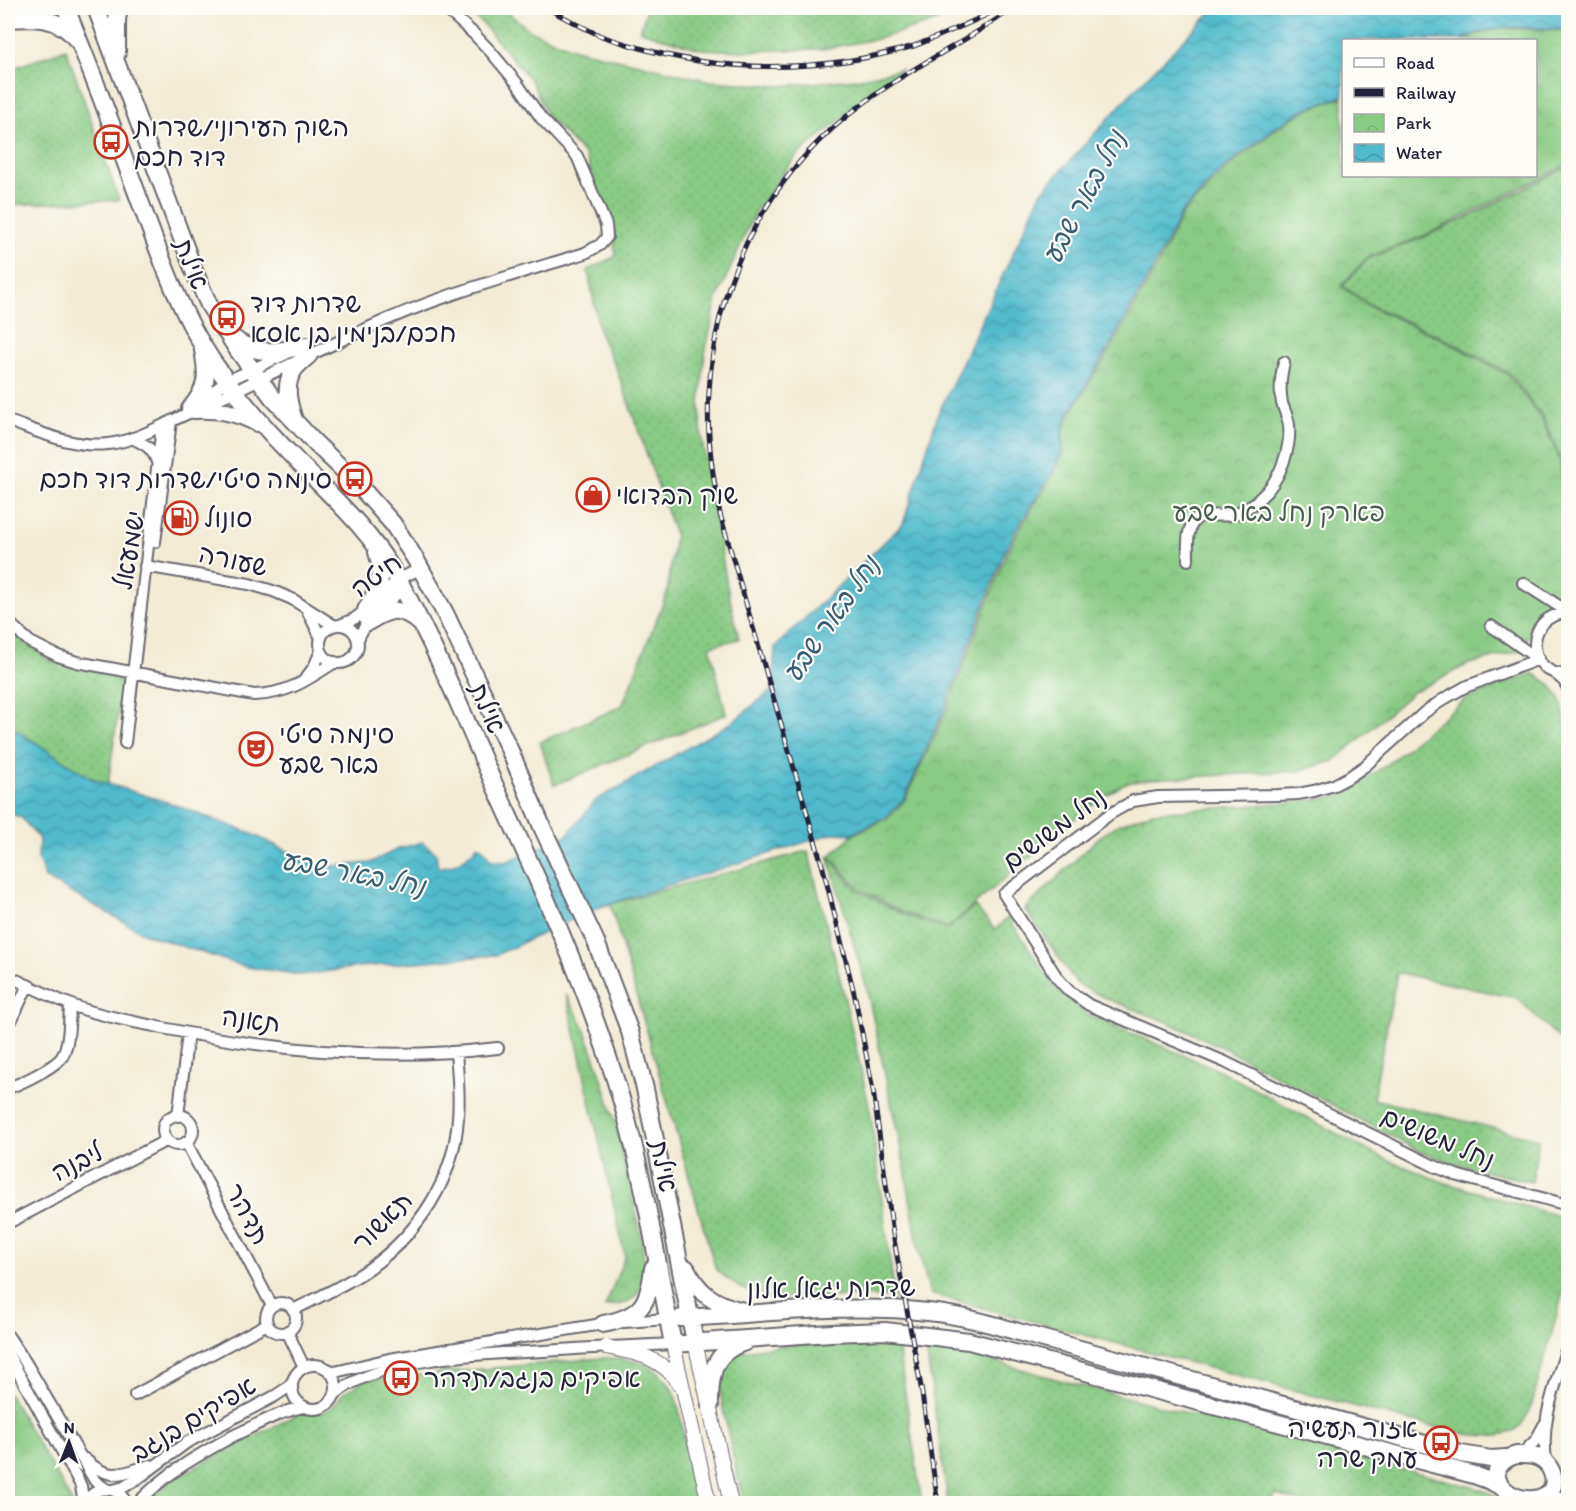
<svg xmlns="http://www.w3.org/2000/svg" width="1576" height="1511" font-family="Itim,'Playpen Sans Hebrew',sans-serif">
  <defs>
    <pattern id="grass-dots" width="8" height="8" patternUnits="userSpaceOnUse" patternTransform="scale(1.5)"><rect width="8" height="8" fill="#88cb83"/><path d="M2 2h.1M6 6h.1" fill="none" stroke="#75ae72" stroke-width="1.8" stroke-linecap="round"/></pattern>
    <pattern id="park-crowns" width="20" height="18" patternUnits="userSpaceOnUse" patternTransform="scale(1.5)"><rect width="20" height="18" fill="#88cb83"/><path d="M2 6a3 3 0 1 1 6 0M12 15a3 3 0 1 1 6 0" fill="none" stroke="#75ae72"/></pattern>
    <pattern id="water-waves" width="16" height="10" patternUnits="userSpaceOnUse" patternTransform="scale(1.5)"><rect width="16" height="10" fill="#51bbcd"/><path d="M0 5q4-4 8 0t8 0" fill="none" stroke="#4398a8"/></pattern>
  </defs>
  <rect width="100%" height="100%" fill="#fdfcf7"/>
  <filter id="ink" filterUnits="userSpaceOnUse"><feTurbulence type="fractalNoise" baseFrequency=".0167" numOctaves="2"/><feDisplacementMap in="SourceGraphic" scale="12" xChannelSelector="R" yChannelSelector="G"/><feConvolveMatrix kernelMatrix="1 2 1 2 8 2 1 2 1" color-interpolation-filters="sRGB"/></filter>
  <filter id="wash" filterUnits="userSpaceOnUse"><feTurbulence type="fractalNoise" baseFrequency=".008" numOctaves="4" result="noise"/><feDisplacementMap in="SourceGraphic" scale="24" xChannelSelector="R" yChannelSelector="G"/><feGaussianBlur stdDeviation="1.35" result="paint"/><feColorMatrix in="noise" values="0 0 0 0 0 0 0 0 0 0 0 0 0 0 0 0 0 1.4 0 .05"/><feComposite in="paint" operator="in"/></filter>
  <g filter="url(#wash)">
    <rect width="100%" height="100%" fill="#f3ebd6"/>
    <path fill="url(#grass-dots)" stroke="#55765f" stroke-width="1.5" d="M 463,8 L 502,8 L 531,31 L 575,49 L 710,81 L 780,86 L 856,79 L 902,69 L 796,156 L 755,212 L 717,299 L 705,353 L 700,404 L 702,441 L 727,586 L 739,639 L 710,646 L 726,714 L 554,785 L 540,742 L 622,706 L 667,593 L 675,535 L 617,370 L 600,335 L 588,270 L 616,256 L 612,230 L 585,155 L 548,118 L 532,82 L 483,24 Z
      M 647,8 L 889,8 L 891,9 L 892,8 L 970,8 L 931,23 L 877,39 L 823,49 L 741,51 L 700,49 L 640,31 Z
      M 66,49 L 119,200 L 8,205 L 8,70 Z
      M 1568,166 L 1568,546 L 1566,535 L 1562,461 L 1542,416 L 1509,373 L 1441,337 L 1370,305 L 1343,286 L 1368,259 L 1424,237 L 1474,214 Z
      M 8,627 L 30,646 L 51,661 L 123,677 L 108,784 L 92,779 L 8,725 Z
      M 1533,673 L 1550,684 L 1561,700 L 1568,737 L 1568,1047 L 1517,998 L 1397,973 L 1373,1099 L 1539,1139 L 1532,1182 L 1473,1169 L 1423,1153 L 1226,1049 L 1165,1021 L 1107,999 L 1077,984 L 1025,909 L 1098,838 L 1119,824 L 1153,812 L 1299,802 L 1344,795 L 1399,755 L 1432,726 L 1466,699 Z
      M 808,851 L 844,995 L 870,1110 L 895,1298 L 867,1296 L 767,1298 L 739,1287 L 716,1270 L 610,904 Z
      M 828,856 L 857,890 L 902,914 L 947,930 L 975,906 L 995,930 L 1008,917 L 1056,989 L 1088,1015 L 1219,1070 L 1378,1156 L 1443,1182 L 1568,1219 L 1568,1275 L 1530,1411 C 1526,1416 1523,1423 1519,1427 C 1497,1447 1436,1427 1410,1421 L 930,1294 L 919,1252 L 905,1168 L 867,990 Z
      M 1568,1142 L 1568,1192 L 1558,1189 Z
      M 897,1340 L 922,1503 L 743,1503 L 722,1404 L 720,1386 L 721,1374 L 729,1360 L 742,1351 L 763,1348 L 813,1343 Z
      M 926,1347 L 972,1355 L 1056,1379 L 1480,1489 L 1513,1503 L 1311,1504 L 1274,1494 L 1271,1503 L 1111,1504 L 1064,1491 L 980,1503 L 948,1503 Z
      M 602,1358 C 630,1358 659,1362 673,1391 C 679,1404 681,1421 684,1435 C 688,1458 693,1481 698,1503 L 400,1504 L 400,1498 L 373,1504 L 145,1504 L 175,1478 L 296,1415 C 307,1412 318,1415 329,1410 C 335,1406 337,1400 341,1396 C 347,1389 358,1385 365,1380 Z"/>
    <path fill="url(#park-crowns)" stroke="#55765f" stroke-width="1.5" d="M 1500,28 L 1568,31 L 1568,164 L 1424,236 L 1368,257 L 1341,286 L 1369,306 L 1440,338 L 1507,374 L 1541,417 L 1560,461 L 1564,535 L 1568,554 L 1568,602 C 1542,607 1531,629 1521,651 L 1469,664 L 1413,692 L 1334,761 L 1298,771 L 1152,779 L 1125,783 L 1087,808 L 947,928 L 902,912 L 858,888 L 830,856 L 852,835 L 887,819 L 905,800 L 946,711 L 1005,557 L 1020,528 L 1054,474 L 1063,453 L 1063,431 L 1070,414 L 1110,350 L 1156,268 L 1183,213 L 1226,169 L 1280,126 L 1306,110 L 1343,97 L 1344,176 L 1536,176 L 1536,40 L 1465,40 L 1472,36 Z
      M 566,994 L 583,1025 L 599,1069 L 614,1118 L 641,1234 L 644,1261 L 643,1281 L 637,1295 L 626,1303 L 605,1307 L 625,1256 Z
      M 8,1393 L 61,1482 L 72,1503 L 8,1503 Z"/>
    <path fill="url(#water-waves)" stroke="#3a6e84" stroke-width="1.5" d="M 1218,8 L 1568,8 L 1568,30 C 1533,28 1494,21 1462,40 L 1344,40 L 1343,96 L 1305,109 L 1279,125 L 1224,168 L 1182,212 L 1154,267 L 1108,349 L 1069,413 L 1062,431 L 1061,453 L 1052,473 L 1018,527 L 1003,556 L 944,710 L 904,799 L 886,817 L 851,834 L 834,833 L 600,907 L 496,955 L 359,967 L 302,975 L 246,967 L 145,934 L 45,878 L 38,859 L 39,839 L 21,817 L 8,813 L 8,725 L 92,779 L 170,803 L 250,833 L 321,867 L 370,863 L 398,849 L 422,842 L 436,853 L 438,868 C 458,864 465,861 478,845 L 486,852 L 490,859 L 506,862 L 567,835 L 596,800 L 731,723 L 772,690 L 775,647 L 903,524 L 938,414 L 1041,193 L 1134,90 L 1212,11 Z"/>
  </g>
  <g filter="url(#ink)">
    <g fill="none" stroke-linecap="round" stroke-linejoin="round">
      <g stroke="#6b6871" stroke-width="14">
        <path id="minor" d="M 198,403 L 227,381 L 286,354
          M 8,421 C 40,432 73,448 108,444 C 137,441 163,424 189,413 C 248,385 306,356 366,329 C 436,296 511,276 585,253 L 600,245 L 607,237 L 606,225 L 577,156 L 541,118 L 517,83 L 491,52 L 474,34 L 445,8
          M 132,438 C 146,445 152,447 157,462
          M 155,542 L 171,421
          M 1188,560 C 1188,548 1186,529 1195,520 C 1202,512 1220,517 1230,515 C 1246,512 1258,501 1268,490 C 1282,473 1291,447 1289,425 C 1288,417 1284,410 1282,403 C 1279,389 1281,375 1284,362
          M 145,566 L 249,584 L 273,591 L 292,599 L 333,625
          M 1523,583 L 1568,612
          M 307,610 L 321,638
          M 1568,613 C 1522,614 1526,678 1568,674
          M 8,622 L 30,642 L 58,656 L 77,662 L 254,695 C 288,694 307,680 335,662
          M 342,624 L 354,619 L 366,610 L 398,580 L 421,568
          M320 644a19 19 0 1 1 38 0a19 19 0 1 1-38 0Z
          M 1491,626 L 1538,659
          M 358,639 C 367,617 389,603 405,586
          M 1539,659 L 1465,687 L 1444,699 L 1425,712 L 1365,766 L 1349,777 L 1334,785 L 1314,791 L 1298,794 L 1278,795 L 1158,797 L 1133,801 L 1110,814 L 1004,894 L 1058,979 L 1069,991 L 1089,1005 L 1225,1062 L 1434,1166 L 1456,1175 L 1473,1180 L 1568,1205
          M 1555,673 L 1564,681 L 1568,688
          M 305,679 L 314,667 L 321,651
          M 125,743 L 162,426
          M 8,976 C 30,986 51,997 74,1006 C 100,1016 135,1022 163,1028 C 272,1051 386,1061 498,1048
          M 8,1021 L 12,1019 L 28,985
          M 8,1088 C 20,1084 58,1066 63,1055 C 70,1039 69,1021 70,1004
          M163 1130a15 15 0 1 1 30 0a15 15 0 1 1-30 0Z
          M 178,1116 L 188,1033
          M 186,1142 L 272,1306
          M 8,1223 L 167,1140
          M266 1318a15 15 0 1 1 30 0a15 15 0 1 1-30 0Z
          M 293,1310 C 319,1297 346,1285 370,1268 C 419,1232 454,1180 458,1118 C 460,1096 458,1075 456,1053
          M 624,1322 L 668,1319
          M 287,1331 L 304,1367
          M 8,1336 L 26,1363 L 95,1481 L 106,1489
          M 8,1354 L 77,1478 L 81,1486 L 84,1504
          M292 1387a22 22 0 1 1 44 0a22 22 0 1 1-44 0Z
          M 323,1367 L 335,1372 L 389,1359 L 608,1323
          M 335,1394 C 382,1356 485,1354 544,1351 C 587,1348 630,1346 673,1344
          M 135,1395 L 267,1324
          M 1521,1455 L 1536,1440 L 1544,1425
          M 85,1459 C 109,1482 121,1474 150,1465
          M 1547,1464 C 1538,1424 1557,1382 1568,1344
          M 113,1490 L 124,1487 L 140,1477 L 186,1443 L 275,1396 L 287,1388 L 292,1382
          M 85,1504 C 94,1484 118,1485 127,1504
          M 137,1504 C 164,1474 200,1454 235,1435 C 258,1424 279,1412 303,1407"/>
      </g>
      <g stroke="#6b6871" stroke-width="16">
        <path id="major" d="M 15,16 L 38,8
          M 695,1342 L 731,1504
          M 673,1344 L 709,1504
          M 606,1347 C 638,1353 662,1357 681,1386"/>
      </g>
      <g stroke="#6b6871" stroke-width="20">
        <path id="highway" d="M 66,8 C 91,70 115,133 138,196 C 159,252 178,309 211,359 C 237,396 266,430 298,462 C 336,500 372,533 399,581 C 435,646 464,716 494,784 C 542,888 590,992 622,1102 C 645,1181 657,1263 673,1344 L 831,1333 L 885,1331 L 969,1341 L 1474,1475 L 1488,1480 L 1500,1486
          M 96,8 L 167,198 L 194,271 L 209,305 L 237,349 L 273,398 L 315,443 L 354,480 L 393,524 L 416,560 L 445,613 L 511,753 L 543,829 L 596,942 L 630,1032 L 645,1089 L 695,1342
          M 8,19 C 35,17 59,16 77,40
          M 117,53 L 117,20 L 119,8
          M 232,337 C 255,357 278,352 306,346
          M 190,409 C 208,388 208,376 203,350
          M 194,410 C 219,409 235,412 257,423
          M 294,420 C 289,405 284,387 292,373 C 295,366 304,360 309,355
          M 366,610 C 379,588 385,577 377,552
          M 368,622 C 389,609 400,605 420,623
          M 686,1268 C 699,1294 715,1305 744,1311
          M 681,1318 C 763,1314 846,1303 928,1312 C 960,1315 991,1324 1022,1333 L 1461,1454 L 1491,1459 L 1506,1458
          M 603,1324 C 640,1317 649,1305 653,1268
          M 710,1405 C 710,1375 712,1352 745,1342
          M 1516,1455 C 1524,1455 1531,1454 1539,1458 C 1553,1465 1561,1488 1544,1496 C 1513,1511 1472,1470 1516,1455 Z
          M 1541,1498 L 1568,1501"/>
      </g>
      <use href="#minor" stroke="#fff" stroke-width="10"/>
      <use href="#major" stroke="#fff" stroke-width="14"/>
      <use href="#highway" stroke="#fff" stroke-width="16"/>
      <g stroke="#22223b" stroke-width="5">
        <path id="rail" d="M 547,8 C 563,17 582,27 599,35 C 609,39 620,42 630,45 C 721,74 822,73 914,46 C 922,43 931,39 939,36 C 959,27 978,20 997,9
          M 938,1504 L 921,1387 L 893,1234 L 873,1090 L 855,997 L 823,868 L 720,514 C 712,474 706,433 709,392 C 715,284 762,185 847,116 C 881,88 919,66 957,44 C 976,33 995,20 1014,8"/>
      </g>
      <use href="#rail" stroke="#fdfcf7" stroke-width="3" stroke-dasharray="9" stroke-linecap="butt"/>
    </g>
  </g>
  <defs>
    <g id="bus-ring" transform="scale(1.725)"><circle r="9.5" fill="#fdfcf7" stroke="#c8321e" stroke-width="1.5"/><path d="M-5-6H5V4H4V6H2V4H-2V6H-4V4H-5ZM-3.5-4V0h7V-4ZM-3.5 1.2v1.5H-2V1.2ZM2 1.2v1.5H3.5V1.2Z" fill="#c8321e"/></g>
    <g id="shop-ring" transform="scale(1.725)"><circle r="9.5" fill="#fdfcf7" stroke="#c8321e" stroke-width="1.5"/><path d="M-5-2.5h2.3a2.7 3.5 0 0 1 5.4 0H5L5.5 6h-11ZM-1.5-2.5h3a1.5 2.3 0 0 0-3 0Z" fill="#c8321e"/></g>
    <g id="fuel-ring" transform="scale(1.725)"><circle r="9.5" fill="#fdfcf7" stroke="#c8321e" stroke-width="1.5"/><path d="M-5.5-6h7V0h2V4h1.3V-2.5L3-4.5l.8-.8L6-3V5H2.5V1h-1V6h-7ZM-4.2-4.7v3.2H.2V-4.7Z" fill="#c8321e"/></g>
    <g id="theatre-ring" transform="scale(1.725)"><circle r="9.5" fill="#fdfcf7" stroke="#c8321e" stroke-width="1.5"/><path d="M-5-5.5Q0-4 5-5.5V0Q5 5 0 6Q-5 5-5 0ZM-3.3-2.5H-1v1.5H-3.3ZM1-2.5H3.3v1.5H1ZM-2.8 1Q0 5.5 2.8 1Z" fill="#c8321e"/></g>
  </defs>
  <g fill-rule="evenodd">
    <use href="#bus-ring" x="111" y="142"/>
    <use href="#bus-ring" x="227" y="318"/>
    <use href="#bus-ring" x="355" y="479"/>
    <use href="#shop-ring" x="593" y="495"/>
    <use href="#fuel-ring" x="181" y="518"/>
    <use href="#theatre-ring" x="256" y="749"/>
    <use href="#bus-ring" x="401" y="1378"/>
    <use href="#bus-ring" x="1441" y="1443"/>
  </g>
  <g text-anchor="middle" stroke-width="4.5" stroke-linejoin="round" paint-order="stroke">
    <g font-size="26" fill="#22223b" stroke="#fdfcf7" text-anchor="start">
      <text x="134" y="136">השוק העירוני/שדרות<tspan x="134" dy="30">דוד חכם</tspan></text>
      <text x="250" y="312">שדרות דוד<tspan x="250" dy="30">חכם/בנימין בן אסא</tspan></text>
      <text x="332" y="488" text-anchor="end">סינמה סיטי/שדרות דוד חכם</text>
      <text x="616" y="504">שוק הבדואי</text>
      <text x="204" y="527">סונול</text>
      <text x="279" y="743">סינמה סיטי<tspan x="279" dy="30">באר שבע</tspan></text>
      <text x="424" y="1387">אפיקים בנגב/תדהר</text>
      <text x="1418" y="1437" text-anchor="end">אזור תעשיה<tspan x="1418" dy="30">עמק שרה</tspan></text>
    </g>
    <g font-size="26" fill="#22223b" stroke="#fdfcf7">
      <text transform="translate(192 264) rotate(68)" y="9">אילת</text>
      <text transform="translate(129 550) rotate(-80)" y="9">ישמעאל</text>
      <text transform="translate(233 560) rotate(12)" y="9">שעורה</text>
      <text transform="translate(376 575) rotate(-36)" y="9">חיטה</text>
      <text transform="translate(488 708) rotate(66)" y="9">אילת</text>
      <text transform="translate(1054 829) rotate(-36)" y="9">נחל משושים</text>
      <text transform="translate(251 1020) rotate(8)" y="9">תאנה</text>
      <text transform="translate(1438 1138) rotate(23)" y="9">נחל משושים</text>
      <text transform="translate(77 1162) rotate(-27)" y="9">ליבנה</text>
      <text transform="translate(664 1166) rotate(78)" y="9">אילת</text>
      <text transform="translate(248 1214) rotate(62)" y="9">תדהר</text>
      <text transform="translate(382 1221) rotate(-45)" y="9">תאשור</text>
      <text transform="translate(831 1288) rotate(-1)" y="9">שדרות יגאל אלון</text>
      <text transform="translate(193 1419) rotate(-31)" y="9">אפיקים בנגב</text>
    </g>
    <g font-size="26" fill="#465d54" stroke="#fdfcf7">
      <text x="1279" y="521">פארק נחל באר שבע</text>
    </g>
    <g font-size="27" font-style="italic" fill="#355f75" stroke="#fdfcf7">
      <text transform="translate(1084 197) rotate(-62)" y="9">נחל באר שבע</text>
      <text transform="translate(831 619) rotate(-55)" y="9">נחל באר שבע</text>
      <text transform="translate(353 873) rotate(11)" y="9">נחל באר שבע</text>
    </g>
  </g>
  <rect width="1576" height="1511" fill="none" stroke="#fdfcf7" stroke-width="30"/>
  <rect x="1342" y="39" width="195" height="138" fill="#fdfcf7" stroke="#a5a5ac" stroke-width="1.5"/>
  <rect x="1354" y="58" width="30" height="9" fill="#ffffff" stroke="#a5a5ac" stroke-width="1.5"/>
  <text x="1396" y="69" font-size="18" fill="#22223b">Road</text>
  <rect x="1354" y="88" width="30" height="9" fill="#22223b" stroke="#a5a5ac" stroke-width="1.5"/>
  <text x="1396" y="99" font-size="18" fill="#22223b">Railway</text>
  <rect x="1354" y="114" width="30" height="18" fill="url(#park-crowns)" stroke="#a5a5ac" stroke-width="1.5"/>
  <text x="1396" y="129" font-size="18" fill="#22223b">Park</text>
  <rect x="1354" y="144" width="30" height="18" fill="url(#water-waves)" stroke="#a5a5ac" stroke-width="1.5"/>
  <text x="1396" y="159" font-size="18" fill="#22223b">Water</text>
  <g transform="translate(69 1442) rotate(1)" stroke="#fdfcf7" stroke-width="4.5" paint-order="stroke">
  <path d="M0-4.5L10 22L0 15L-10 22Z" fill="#22223b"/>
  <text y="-9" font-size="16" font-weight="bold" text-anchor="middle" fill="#22223b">N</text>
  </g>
</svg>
